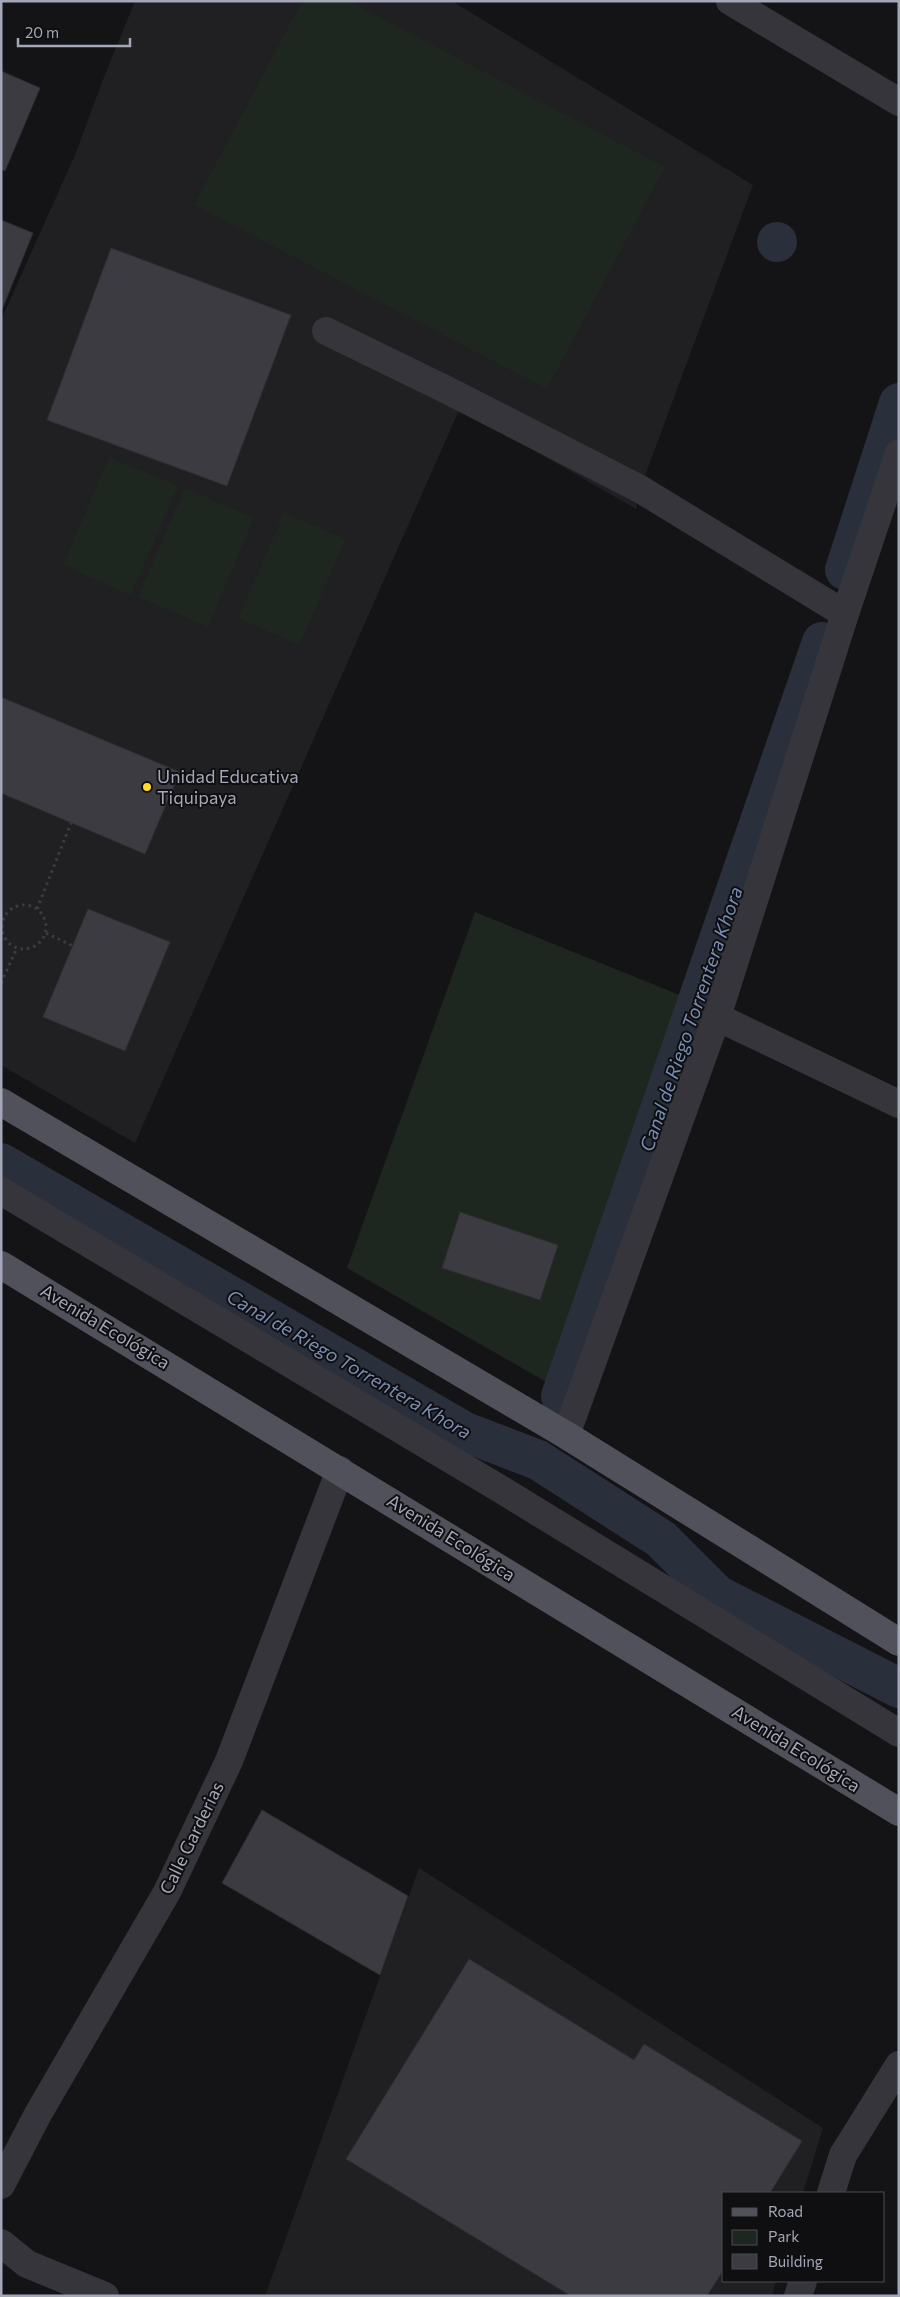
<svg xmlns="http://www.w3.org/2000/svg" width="900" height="2297" font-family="Commissioner,sans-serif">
  <rect width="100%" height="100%" fill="#141416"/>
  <path fill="#202023" d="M 135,1 L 452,1 L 753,185 L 640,489 L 636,509 L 460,408 L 135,1143 L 1,1065 L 1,320 L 75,155 L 104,77 Z
    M 419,1868 L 823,2128 L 803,2193 L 724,2193 L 724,2281 L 776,2281 L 772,2296 L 265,2296 Z"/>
  <path fill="#1e2620" d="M 302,1 L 349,1 L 665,167 L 547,389 L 194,205 Z
    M 109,457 L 178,486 L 131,595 L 63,565 Z
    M 185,488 L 254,518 L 208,627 L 138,597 Z
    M 284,513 L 346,539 L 299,645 L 238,618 Z
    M 475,912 L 687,998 L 555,1387 L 347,1268 Z"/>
  <path fill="#29303b" d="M757 242a20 20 0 1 1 40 0a20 20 0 1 1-40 0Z"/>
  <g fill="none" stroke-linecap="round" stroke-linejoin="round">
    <path stroke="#29303b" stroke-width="40" d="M 845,570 L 899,403
      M 1,1163 L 465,1432 L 538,1460 L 661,1539 L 717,1595 L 899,1688
      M 561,1396 L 822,642"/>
  </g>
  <path fill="#3b3b41" stroke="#2f2e32" d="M 1,71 L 40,88 L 5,171 L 1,169 Z
    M 1,220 L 33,233 L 1,312 Z
    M 111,248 L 291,315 L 227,486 L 47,420 Z
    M 1,697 L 180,772 L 145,854 L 1,793 Z
    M 88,909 L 170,942 L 125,1051 L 43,1017 Z
    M 460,1212 L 558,1245 L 540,1300 L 442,1268 Z
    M 262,1810 L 408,1896 L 380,1975 L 222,1883 Z
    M 469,1959 L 634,2060 L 644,2044 L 802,2141 L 770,2193 L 724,2193 L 724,2269 L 707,2296 L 571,2296 L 346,2159 Z"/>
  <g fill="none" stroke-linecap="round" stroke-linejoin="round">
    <path stroke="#3b3b42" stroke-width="3" stroke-dasharray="2.5 4" stroke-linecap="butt" d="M2 927a22 22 0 1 1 44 0a22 22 0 1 1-44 0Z
      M 37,909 L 71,823
      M 46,933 L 73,946
      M 1,983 L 17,948"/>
    <path stroke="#35353b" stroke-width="28" d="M 730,1 L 899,102
      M 326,331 L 445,389 L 640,489 L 845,614
      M 717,1017 L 899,1104
      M 1,1191 L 497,1487 L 899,1733
      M 566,1435 L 717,1017 L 845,614 L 899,453
      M 1,2185 L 38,2114 L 167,1892 L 229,1761 L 340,1470
      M 831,2193 L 843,2155 L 899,2065
      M 1,2243 L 27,2264 L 105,2296
      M 798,2296 L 803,2281"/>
    <path stroke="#50515b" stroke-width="28" d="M 1,1102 L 566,1435 L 899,1642
      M 1,1265 L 899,1812"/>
  </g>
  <circle fill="#ffdc23" stroke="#0f0f11" stroke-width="2" cx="147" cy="787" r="5"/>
  <g text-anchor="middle" stroke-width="4" stroke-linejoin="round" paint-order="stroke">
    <g font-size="18" fill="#a4a7b7" stroke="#0f0f11" text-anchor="start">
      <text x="157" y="783">Unidad Educativa<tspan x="157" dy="21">Tiquipaya</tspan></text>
    </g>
    <g font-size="18" fill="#a4a7b7" stroke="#0f0f11">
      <text transform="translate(105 1327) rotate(31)" y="6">Avenida Ecológica</text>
      <text transform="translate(451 1538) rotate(32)" y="6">Avenida Ecológica</text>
      <text transform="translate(796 1749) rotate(32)" y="6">Avenida Ecológica</text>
      <text transform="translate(192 1838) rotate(-64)" y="6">Calle Garderias</text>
    </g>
    <g font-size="19" font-style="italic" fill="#788eb6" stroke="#0f0f11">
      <text transform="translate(691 1019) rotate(-71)" y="7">Canal de Riego Torrentera Khora</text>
      <text transform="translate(349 1364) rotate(30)" y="7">Canal de Riego Torrentera Khora</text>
    </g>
  </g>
  <rect width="900" height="2297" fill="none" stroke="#a4a7b7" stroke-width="5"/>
  <rect x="722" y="2192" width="162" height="90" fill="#0f0f11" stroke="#4b4c53"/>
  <rect x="732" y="2208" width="25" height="8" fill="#50515b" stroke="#4b4c53"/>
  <text x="768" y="2217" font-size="15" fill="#a4a7b7">Road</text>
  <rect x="732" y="2230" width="25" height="15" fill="#1e2620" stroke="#4b4c53"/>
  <text x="768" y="2242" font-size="15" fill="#a4a7b7">Park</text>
  <rect x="732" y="2254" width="25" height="15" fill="#3b3b41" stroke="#4b4c53"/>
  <text x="768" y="2267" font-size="15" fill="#a4a7b7">Building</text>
  <path d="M18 38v8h112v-8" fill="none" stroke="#a4a7b7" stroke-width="2.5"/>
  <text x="25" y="38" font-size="15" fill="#a4a7b7" stroke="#0f0f11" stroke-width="4" paint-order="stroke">20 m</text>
</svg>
